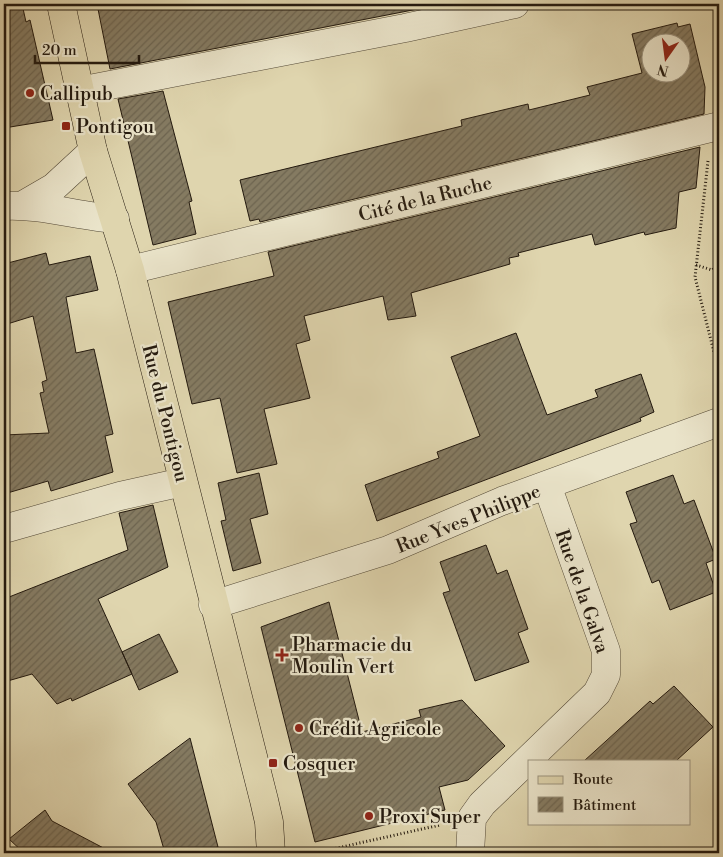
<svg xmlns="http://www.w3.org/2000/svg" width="723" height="857" font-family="'Libre Bodoni',serif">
  <defs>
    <pattern id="building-hatch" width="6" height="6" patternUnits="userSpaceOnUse" patternTransform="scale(1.25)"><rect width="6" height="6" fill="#857b62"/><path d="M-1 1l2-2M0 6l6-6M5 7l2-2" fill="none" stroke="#6d644f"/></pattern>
  </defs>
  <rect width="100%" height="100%" fill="#dfd5ae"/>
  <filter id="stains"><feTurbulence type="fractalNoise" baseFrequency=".004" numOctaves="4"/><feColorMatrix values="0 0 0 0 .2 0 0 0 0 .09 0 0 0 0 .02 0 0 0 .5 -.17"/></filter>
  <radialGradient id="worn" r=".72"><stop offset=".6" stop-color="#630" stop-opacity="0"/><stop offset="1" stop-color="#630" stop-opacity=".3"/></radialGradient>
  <path fill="url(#building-hatch)" stroke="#241a0f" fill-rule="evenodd" d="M 4,4 L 22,4 L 26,22 L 30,20 L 53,120 L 4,128 Z
    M 97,4 L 427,4 L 428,7 L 110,69 Z
    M 677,23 L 678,27 L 690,24 L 705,87 L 704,114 L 260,222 L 259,219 L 250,221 L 240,180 L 462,126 L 461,120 L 528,104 L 529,110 L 590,95 L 587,87 L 642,73 L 632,34 ZM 650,42 L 680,42 L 680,72 L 650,72 Z
    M 163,91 L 192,201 L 189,202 L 196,234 L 153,245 L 118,99 Z
    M 700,147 L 696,188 L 679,192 L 676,228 L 645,235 L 644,232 L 595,245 L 592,234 L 518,253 L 519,256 L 509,258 L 510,264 L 411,293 L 416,316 L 388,320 L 383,296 L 304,316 L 310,340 L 296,344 L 310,398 L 264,409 L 277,464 L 237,473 L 220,398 L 192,404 L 168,302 L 274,276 L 268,252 Z
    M 46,253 L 49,265 L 90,256 L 98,290 L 66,297 L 76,353 L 94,349 L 113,434 L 105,436 L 113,472 L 51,491 L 48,481 L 4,494 L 4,435 L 49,433 L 40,393 L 44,392 L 42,382 L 47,380 L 33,316 L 4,325 L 4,264 Z
    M 516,333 L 547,415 L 598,397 L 595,390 L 641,374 L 654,412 L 640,418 L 641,421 L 377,521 L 365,485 L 439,458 L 437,452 L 480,436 L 451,357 Z
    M 259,473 L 268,514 L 250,519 L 261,563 L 233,571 L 221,521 L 226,520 L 218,483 Z
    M 673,475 L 684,504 L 694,500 L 716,559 L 706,563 L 716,592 L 670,610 L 659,580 L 652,583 L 630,524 L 637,522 L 626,492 Z
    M 153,505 L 168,567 L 98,599 L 132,674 L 72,701 L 71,698 L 57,704 L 32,674 L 4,682 L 4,599 L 128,550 L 119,513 Z
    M 486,545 L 497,574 L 507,570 L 528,629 L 518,633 L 529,662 L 475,681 L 443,593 L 450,591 L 440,562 Z
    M 329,602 L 362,732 L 421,717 L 419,710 L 462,700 L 505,746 L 468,780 L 439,787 L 445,810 L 315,842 L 261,627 Z
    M 159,634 L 178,672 L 139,690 L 122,652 Z
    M 674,686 L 713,727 L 676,761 L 584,761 L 650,701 L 653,704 Z
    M 190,738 L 218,847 L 193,853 L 165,853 L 156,822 L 128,784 Z
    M 45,810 L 52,821 L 113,853 L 24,853 L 9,839 Z"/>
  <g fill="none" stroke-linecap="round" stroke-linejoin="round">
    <g stroke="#534937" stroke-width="29">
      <path id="minor" d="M 79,91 L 405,28 L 515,4
        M 23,205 L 54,187 L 93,151
        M 4,206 C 40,204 78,216 115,219
        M 130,270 L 719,126
        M 4,529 L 120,496 L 183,482
        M 213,605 L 388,550 L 502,501 L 719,422
        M 470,853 L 472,818 L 482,804 L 597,693 L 606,675 L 606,651 L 547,485"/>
    </g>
    <g stroke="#241a0f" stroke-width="29">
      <path id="major" d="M 61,4 L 93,151 L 130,270 L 264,800 L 269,822 L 271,853"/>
    </g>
    <path stroke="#241a0f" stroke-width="3" stroke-dasharray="1 2.5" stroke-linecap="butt" d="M 708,161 L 695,277 L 719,372
      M 696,265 L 712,270 L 719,264
      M 315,853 L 440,825"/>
    <use href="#minor" stroke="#eae4ca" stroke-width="28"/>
    <use href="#major" stroke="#dfd5ae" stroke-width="28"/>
  </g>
  <g fill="#8f2418" stroke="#eae4ca" stroke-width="2">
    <circle cx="30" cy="93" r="5"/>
    <rect x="61" y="121" width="10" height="10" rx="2.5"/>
    <path d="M279.5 647.5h5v5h5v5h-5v5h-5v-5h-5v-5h5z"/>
    <circle cx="299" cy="728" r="5"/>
    <rect x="268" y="758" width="10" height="10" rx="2.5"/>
    <circle cx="369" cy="816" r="5"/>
  </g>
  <g text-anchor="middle" stroke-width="4.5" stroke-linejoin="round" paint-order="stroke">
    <g font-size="19" fill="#241a0f" stroke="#eae4ca" text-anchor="start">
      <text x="40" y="100">Callipub</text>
      <text x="76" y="133">Pontigou</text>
      <text x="292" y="651">Pharmacie du<tspan x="292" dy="22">Moulin Vert</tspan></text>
      <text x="309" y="735">Crédit Agricole</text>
      <text x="283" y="770">Cosquer</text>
      <text x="379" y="823">Proxi Super</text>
    </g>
    <g font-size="19" fill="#241a0f" stroke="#eae4ca">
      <text transform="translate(425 198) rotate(-14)" y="7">Cité de la Ruche</text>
      <text transform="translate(166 413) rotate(76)" y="7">Rue du Pontigou</text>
      <text transform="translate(468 518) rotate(-22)" y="7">Rue Yves Philippe</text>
      <text transform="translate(583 591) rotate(71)" y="7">Rue de la Galva</text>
    </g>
  </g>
  <rect width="723" height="857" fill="none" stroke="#dfd5ae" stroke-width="20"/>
  <rect x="5" y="5" width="713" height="847" fill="none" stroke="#241a0f" stroke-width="2.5"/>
  <rect x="10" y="10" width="703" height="837" fill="none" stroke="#241a0f"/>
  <rect x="528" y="760" width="162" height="65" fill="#eae4ca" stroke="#9b937f"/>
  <rect x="538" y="776" width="25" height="8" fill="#dfd5ae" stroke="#9b937f"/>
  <text x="573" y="784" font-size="15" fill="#241a0f">Route</text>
  <rect x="538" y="797" width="25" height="15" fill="url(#building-hatch)" stroke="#9b937f"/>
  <text x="573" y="810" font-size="15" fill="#241a0f">Bâtiment</text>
  <g transform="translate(666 58) rotate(194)"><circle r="24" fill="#eae4ca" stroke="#9b937f"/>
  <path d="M0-4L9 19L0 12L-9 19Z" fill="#8f2418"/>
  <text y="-8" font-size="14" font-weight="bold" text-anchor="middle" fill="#241a0f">N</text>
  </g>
  <path d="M35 55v8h104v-8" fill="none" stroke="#241a0f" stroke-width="2.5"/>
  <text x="42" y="55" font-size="15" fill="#241a0f" stroke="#eae4ca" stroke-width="4" paint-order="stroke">20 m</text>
  <rect width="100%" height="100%" filter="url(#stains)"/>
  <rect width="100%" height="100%" fill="url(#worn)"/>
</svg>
